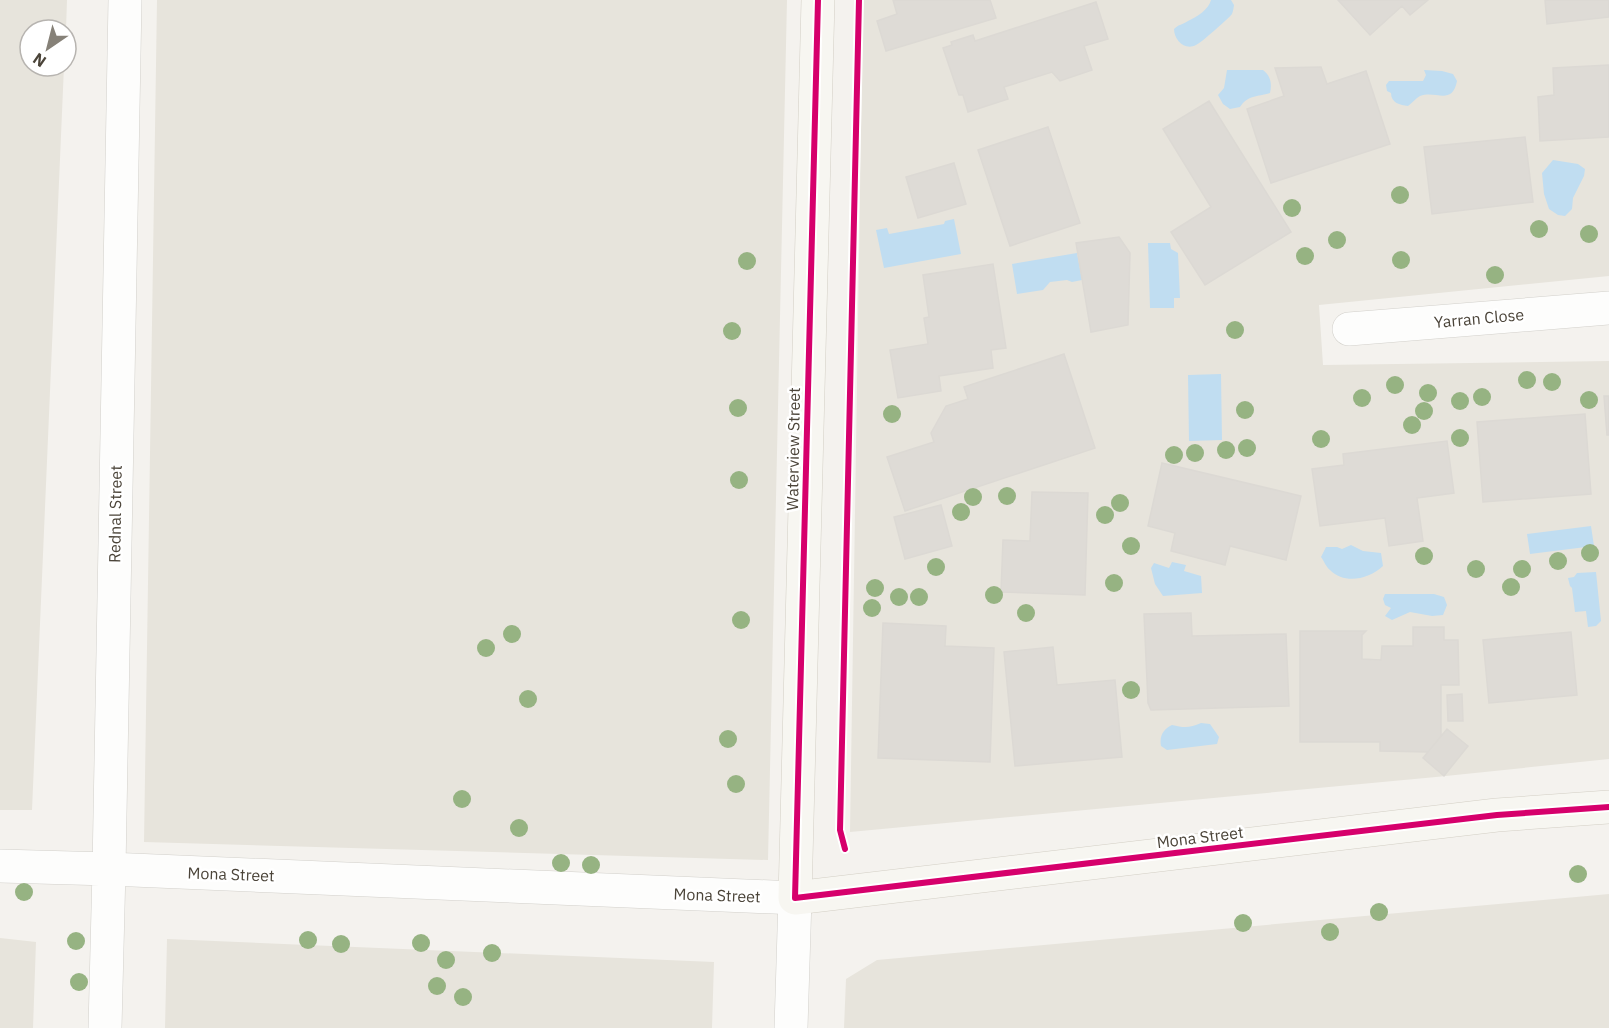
<svg xmlns="http://www.w3.org/2000/svg" width="1609" height="1028" font-family="'IBM Plex Sans',sans-serif">
  <rect width="100%" height="100%" fill="#f4f2ee"/>
  <path fill="#e7e4dc" d="M 0,0 L 67,0 L 66,30 L 30,30 L 30,66 L 64,66 L 32,810 L 0,810 Z
    M 157,0 L 787,0 L 768,860 L 144,842 Z
    M 863,0 L 1609,0 L 1609,276 L 1319,305 L 1323,365 L 1609,361 L 1609,759 L 1436,777 L 850,832 Z
    M 1609,894 L 1609,1028 L 844,1028 L 846,979 L 877,960 Z
    M 0,938 L 36,942 L 33,1028 L 0,1028 Z
    M 167,939 L 714,962 L 712,1028 L 165,1028 Z"/>
  <path fill="#c0ddf1" d="M 1211,0 L 1231,0 L 1234,5 C 1234,6 1233,12 1232,14 C 1229,18 1201,43 1196,45 C 1185,51 1174,40 1174,29 C 1179,24 1182,25 1188,21 C 1197,17 1209,9 1211,0 Z
    M 1227,70 L 1263,70 C 1271,76 1272,84 1270,93 C 1257,97 1248,95 1240,107 L 1230,109 L 1223,104 L 1218,95 L 1224,88 Z
    M 1424,70 L 1442,71 L 1453,74 L 1457,81 C 1452,106 1436,90 1420,96 C 1416,98 1412,103 1408,106 C 1400,105 1391,103 1391,93 L 1387,91 L 1386,85 L 1389,81 L 1423,81 L 1426,75 Z
    M 1553,160 L 1578,164 L 1585,169 L 1584,176 L 1573,198 L 1572,209 L 1565,216 L 1558,215 L 1549,209 L 1544,194 L 1542,173 Z
    M 954,219 L 961,254 L 884,268 L 876,230 L 887,228 L 889,234 L 944,224 L 945,221 Z
    M 1148,243 L 1170,243 L 1171,249 L 1178,253 L 1180,298 L 1174,298 L 1174,308 L 1150,308 Z
    M 1077,253 L 1082,280 L 1072,282 L 1067,280 L 1050,282 L 1043,290 L 1017,294 L 1012,264 Z
    M 1221,374 L 1222,440 L 1189,441 L 1188,375 Z
    M 1591,526 L 1594,546 L 1530,554 L 1527,534 Z
    M 1351,545 L 1363,551 L 1381,553 L 1383,566 C 1369,579 1345,585 1330,570 C 1326,567 1324,561 1321,557 L 1326,547 L 1337,547 L 1342,549 Z
    M 1172,562 L 1186,565 L 1184,571 L 1201,576 L 1202,593 L 1163,596 L 1155,584 L 1151,568 L 1154,563 L 1169,568 Z
    M 1596,572 L 1601,621 L 1596,626 L 1588,627 L 1586,611 L 1575,612 L 1572,588 L 1570,586 L 1568,578 L 1574,577 L 1577,573 Z
    M 1385,594 L 1434,594 L 1444,597 L 1447,605 L 1443,615 L 1432,616 L 1410,612 L 1392,620 L 1385,616 L 1391,608 L 1385,605 L 1383,599 Z
    M 1201,723 L 1210,724 L 1219,737 L 1217,744 L 1167,750 L 1161,746 C 1159,735 1164,729 1172,725 C 1184,728 1190,728 1201,723 Z"/>
  <path fill="#dedbd6" stroke="#dcd9d4" stroke-width="1.5" d="M 893,0 L 990,0 L 996,18 L 886,51 L 877,21 L 897,14 Z
    M 1338,0 L 1428,0 L 1410,15 L 1402,6 L 1370,35 Z
    M 1545,0 L 1609,0 L 1609,17 L 1547,24 Z
    M 1096,2 L 1108,39 L 1084,46 L 1092,70 L 1060,81 L 1052,72 L 1004,87 L 1008,99 L 968,112 L 963,95 L 959,95 L 943,48 L 952,45 L 951,42 L 973,35 L 975,41 Z
    M 1609,65 L 1609,137 L 1540,141 L 1538,97 L 1554,95 L 1553,68 Z
    M 1321,67 L 1327,84 L 1366,71 L 1390,144 L 1271,183 L 1247,109 L 1284,96 L 1275,68 Z
    M 1209,101 L 1291,232 L 1205,285 L 1171,232 L 1211,207 L 1163,129 Z
    M 1048,127 L 1080,223 L 1010,246 L 978,150 Z
    M 1525,137 L 1533,202 L 1432,214 L 1424,147 Z
    M 954,163 L 966,204 L 918,218 L 906,177 Z
    M 1119,237 L 1130,253 L 1128,325 L 1091,332 L 1076,243 Z
    M 993,264 L 1006,348 L 991,350 L 993,368 L 939,376 L 941,391 L 898,398 L 890,350 L 928,344 L 924,318 L 929,317 L 923,275 Z
    M 1064,354 L 1095,448 L 905,511 L 887,457 L 934,442 L 931,433 L 946,406 L 968,399 L 964,387 Z
    M 1604,396 L 1609,396 L 1609,435 L 1607,435 Z
    M 1585,414 L 1591,494 L 1483,502 L 1477,422 Z
    M 1447,441 L 1454,493 L 1417,498 L 1423,541 L 1389,546 L 1385,518 L 1320,526 L 1312,469 L 1344,465 L 1343,454 Z
    M 1162,463 L 1301,496 L 1286,560 L 1230,546 L 1225,565 L 1171,551 L 1175,533 L 1148,526 Z
    M 1032,492 L 1088,493 L 1085,595 L 1001,592 L 1003,540 L 1030,541 Z
    M 941,505 L 952,546 L 905,559 L 894,517 Z
    M 1191,613 L 1192,636 L 1286,634 L 1289,706 L 1151,710 L 1148,703 L 1144,614 Z
    M 883,623 L 946,626 L 945,646 L 994,648 L 990,762 L 878,758 Z
    M 1413,627 L 1444,627 L 1444,640 L 1458,640 L 1459,685 L 1441,685 L 1441,736 L 1428,752 L 1380,751 L 1380,742 L 1300,742 L 1300,631 L 1366,631 L 1362,635 L 1362,659 L 1381,660 L 1382,646 L 1413,646 Z
    M 1571,632 L 1577,695 L 1489,703 L 1483,640 Z
    M 1053,647 L 1057,685 L 1115,680 L 1122,757 L 1015,766 L 1004,652 Z
    M 1462,694 L 1463,721 L 1448,721 L 1447,695 Z
    M 1447,729 L 1468,746 L 1444,776 L 1423,758 Z"/>
  <g fill="none" stroke-linecap="round" stroke-linejoin="round">
    <g stroke="#d2d0cb" stroke-width="34">
      <path id="street" d="M 1349,329 L 1609,308
        M 0,866 L 109,869 L 795,898 L 791,1028
        M 105,1028 L 109,869 L 125,0"/>
    </g>
    <g stroke="#d3cfc5" stroke-width="34">
      <path id="secondary" d="M 818,0 L 795,898 L 1497,815 L 1609,807"/>
    </g>
    <use href="#street" stroke="#fdfdfc" stroke-width="33"/>
    <use href="#secondary" stroke="#f7f6f1" stroke-width="33"/>
    <g stroke="#fff" stroke-width="10">
      <path id="cycleway" d="M 818,0 L 795,898 L 1497,815 L 1609,807
        M 845,849 L 840,830 L 859,0"/>
    </g>
    <use href="#cycleway" stroke="#d6006c" stroke-width="6"/>
  </g>
  <g fill="#96b382">
    <circle cx="1400" cy="195" r="9"/>
    <circle cx="1292" cy="208" r="9"/>
    <circle cx="1539" cy="229" r="9"/>
    <circle cx="1589" cy="234" r="9"/>
    <circle cx="1337" cy="240" r="9"/>
    <circle cx="1305" cy="256" r="9"/>
    <circle cx="1401" cy="260" r="9"/>
    <circle cx="747" cy="261" r="9"/>
    <circle cx="1495" cy="275" r="9"/>
    <circle cx="1235" cy="330" r="9"/>
    <circle cx="732" cy="331" r="9"/>
    <circle cx="1527" cy="380" r="9"/>
    <circle cx="1552" cy="382" r="9"/>
    <circle cx="1395" cy="385" r="9"/>
    <circle cx="1428" cy="393" r="9"/>
    <circle cx="1482" cy="397" r="9"/>
    <circle cx="1362" cy="398" r="9"/>
    <circle cx="1589" cy="400" r="9"/>
    <circle cx="1460" cy="401" r="9"/>
    <circle cx="738" cy="408" r="9"/>
    <circle cx="1245" cy="410" r="9"/>
    <circle cx="1424" cy="411" r="9"/>
    <circle cx="892" cy="414" r="9"/>
    <circle cx="1412" cy="425" r="9"/>
    <circle cx="1460" cy="438" r="9"/>
    <circle cx="1321" cy="439" r="9"/>
    <circle cx="1247" cy="448" r="9"/>
    <circle cx="1226" cy="450" r="9"/>
    <circle cx="1195" cy="453" r="9"/>
    <circle cx="1174" cy="455" r="9"/>
    <circle cx="739" cy="480" r="9"/>
    <circle cx="1007" cy="496" r="9"/>
    <circle cx="973" cy="497" r="9"/>
    <circle cx="1120" cy="503" r="9"/>
    <circle cx="961" cy="512" r="9"/>
    <circle cx="1105" cy="515" r="9"/>
    <circle cx="1131" cy="546" r="9"/>
    <circle cx="1590" cy="553" r="9"/>
    <circle cx="1424" cy="556" r="9"/>
    <circle cx="1558" cy="561" r="9"/>
    <circle cx="936" cy="567" r="9"/>
    <circle cx="1476" cy="569" r="9"/>
    <circle cx="1522" cy="569" r="9"/>
    <circle cx="1114" cy="583" r="9"/>
    <circle cx="1511" cy="587" r="9"/>
    <circle cx="875" cy="588" r="9"/>
    <circle cx="994" cy="595" r="9"/>
    <circle cx="899" cy="597" r="9"/>
    <circle cx="919" cy="597" r="9"/>
    <circle cx="872" cy="608" r="9"/>
    <circle cx="1026" cy="613" r="9"/>
    <circle cx="741" cy="620" r="9"/>
    <circle cx="512" cy="634" r="9"/>
    <circle cx="486" cy="648" r="9"/>
    <circle cx="1131" cy="690" r="9"/>
    <circle cx="528" cy="699" r="9"/>
    <circle cx="728" cy="739" r="9"/>
    <circle cx="736" cy="784" r="9"/>
    <circle cx="462" cy="799" r="9"/>
    <circle cx="519" cy="828" r="9"/>
    <circle cx="561" cy="863" r="9"/>
    <circle cx="591" cy="865" r="9"/>
    <circle cx="1578" cy="874" r="9"/>
    <circle cx="24" cy="892" r="9"/>
    <circle cx="1379" cy="912" r="9"/>
    <circle cx="1243" cy="923" r="9"/>
    <circle cx="1330" cy="932" r="9"/>
    <circle cx="308" cy="940" r="9"/>
    <circle cx="76" cy="941" r="9"/>
    <circle cx="421" cy="943" r="9"/>
    <circle cx="341" cy="944" r="9"/>
    <circle cx="492" cy="953" r="9"/>
    <circle cx="446" cy="960" r="9"/>
    <circle cx="79" cy="982" r="9"/>
    <circle cx="437" cy="986" r="9"/>
    <circle cx="463" cy="997" r="9"/>
  </g>
  <g text-anchor="middle" stroke-width="5" stroke-linejoin="round" paint-order="stroke">
    <g font-size="16" fill="#4b4439" stroke="#fff">
      <text transform="translate(1479 318) rotate(-5)" y="6">Yarran Close</text>
      <text transform="translate(793 449) rotate(-89)" y="6">Waterview Street</text>
      <text transform="translate(115 514) rotate(-89)" y="6">Rednal Street</text>
      <text transform="translate(1200 837) rotate(-7)" y="6">Mona Street</text>
      <text transform="translate(231 874) rotate(2)" y="6">Mona Street</text>
      <text transform="translate(717 895) rotate(2)" y="6">Mona Street</text>
    </g>
  </g>
  <g transform="translate(48 48) rotate(215)"><circle r="28" fill="#ffffff" stroke="#b7b4b0" stroke-width="1.5"/>
  <path d="M0-4.5L10 22L0 15L-10 22Z" fill="#868178"/>
  <text y="-9" font-size="16" font-weight="bold" text-anchor="middle" fill="#4b4439">N</text>
  </g>
</svg>
